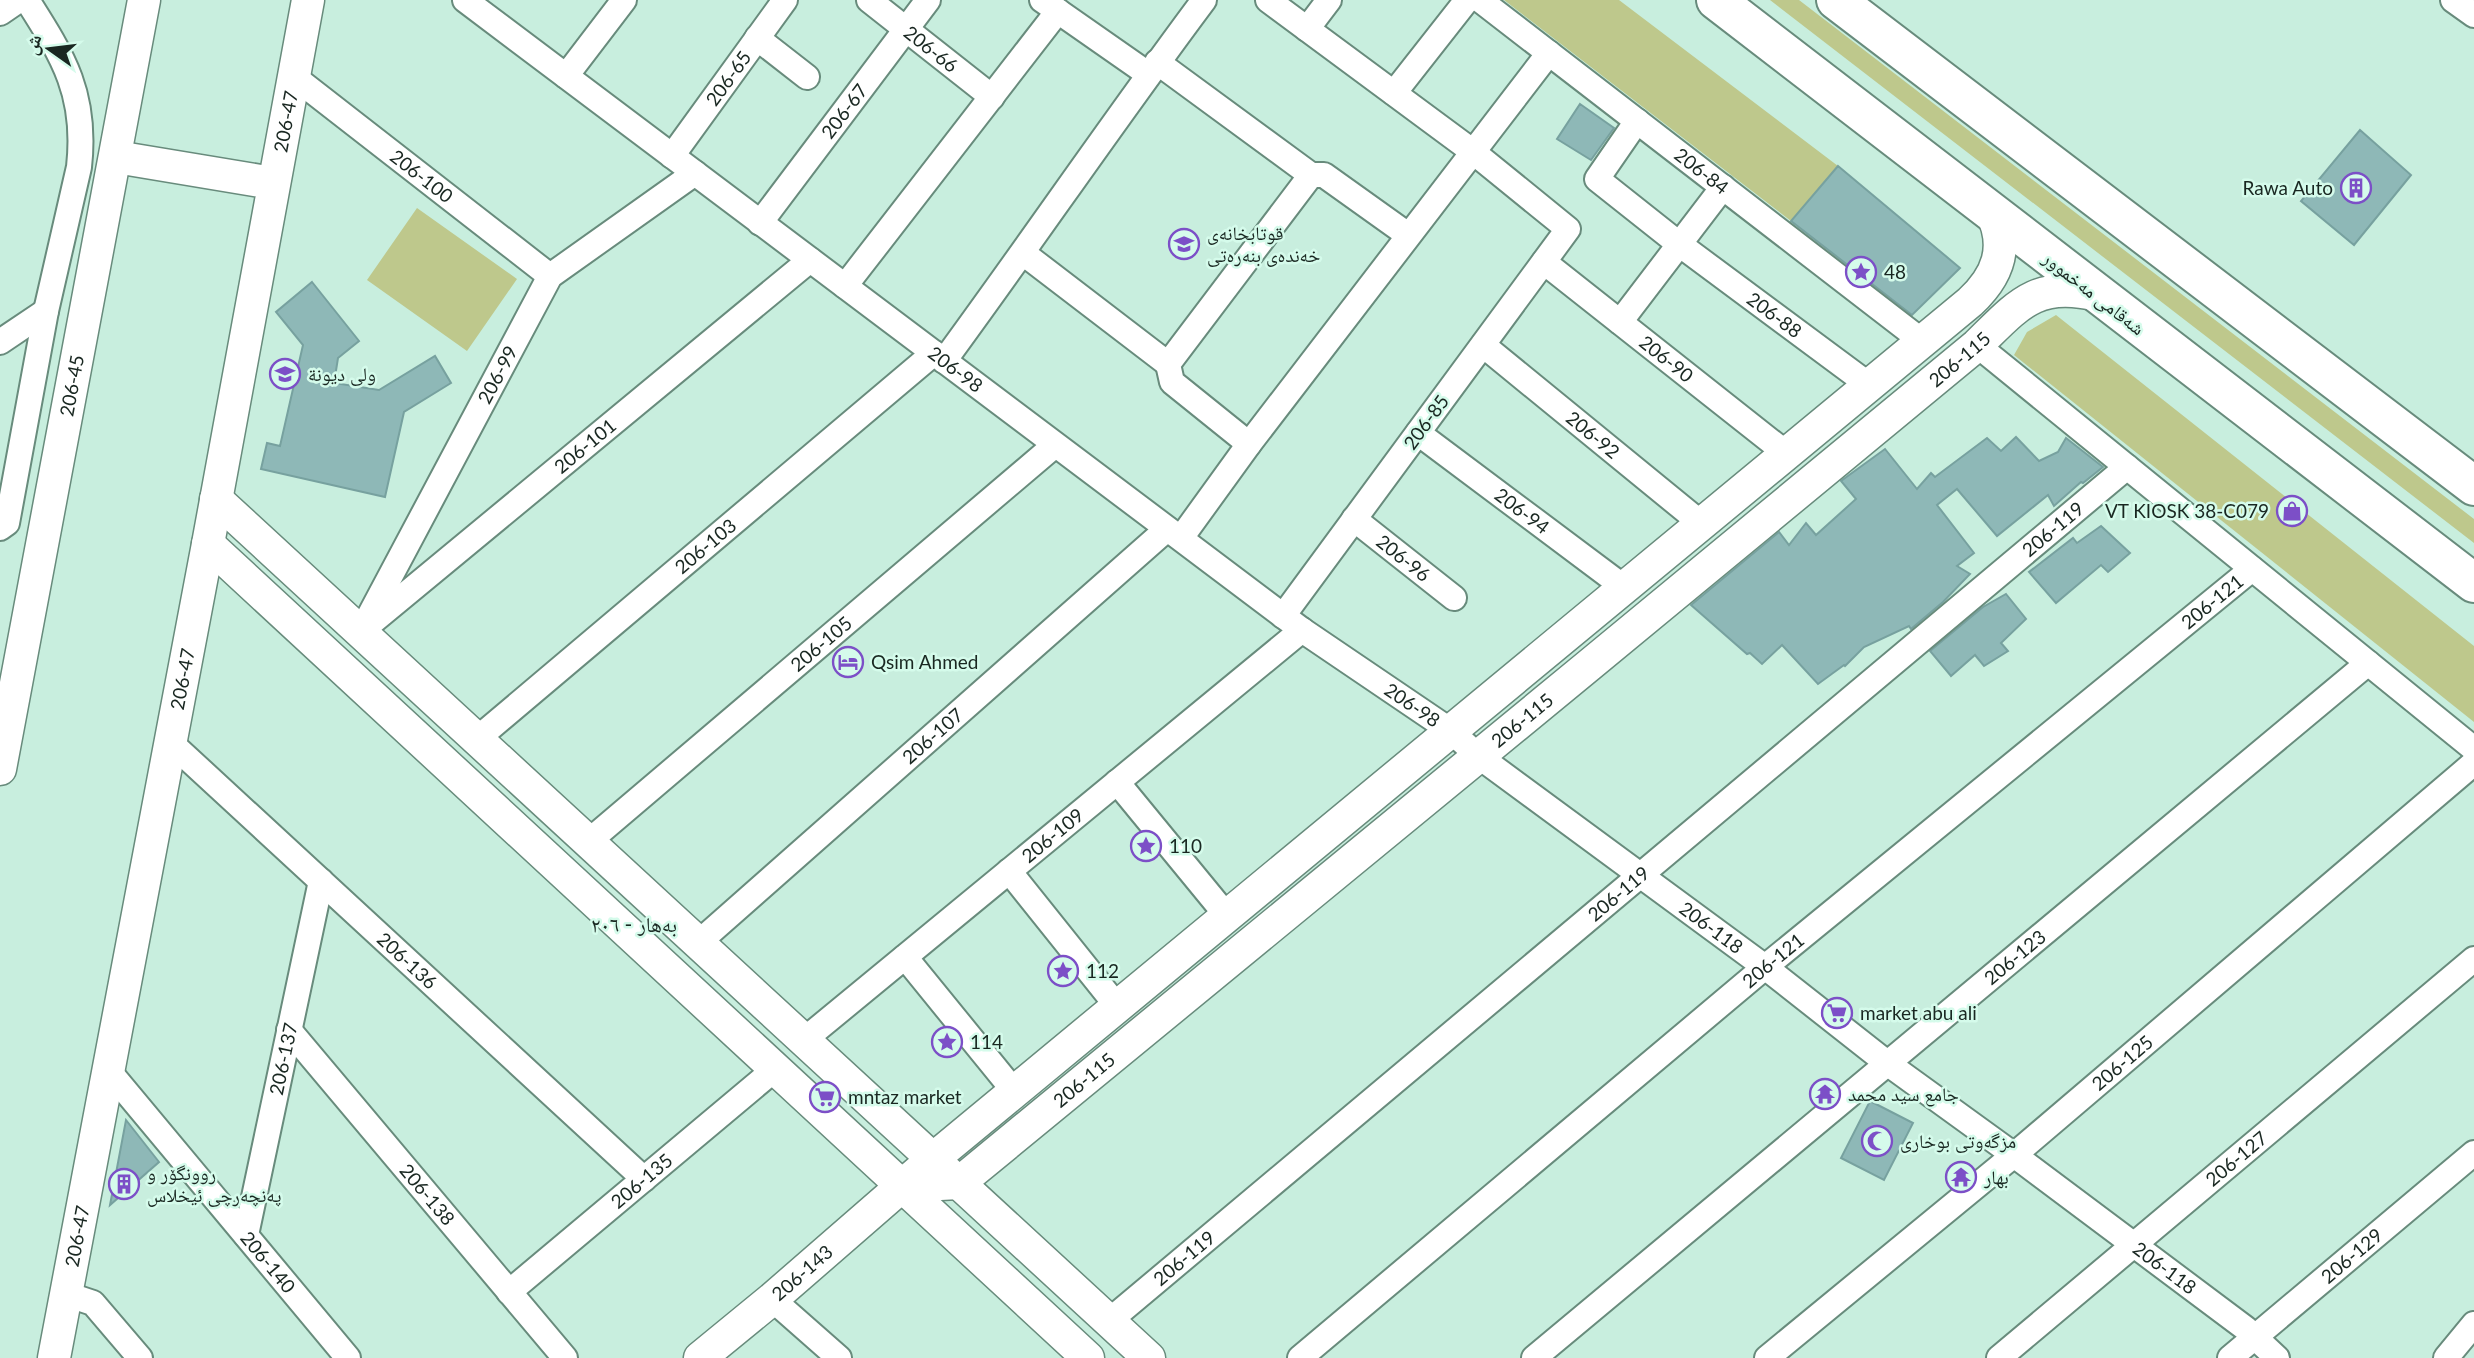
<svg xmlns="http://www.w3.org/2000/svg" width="2474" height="1358" font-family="Lato,'Noto Naskh Arabic',sans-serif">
  <rect width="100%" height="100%" fill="#c8eede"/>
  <path fill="#bec88c" d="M 1504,0 L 1619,0 L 1838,166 L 1791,221 Z
    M 1770,0 L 1799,0 L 2474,519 L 2474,543 Z
    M 417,208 L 517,279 L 467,351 L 367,280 Z
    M 2056,315 L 2474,646 L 2474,722 L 2014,355 L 2027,332 Z"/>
  <path fill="#8eb8b7" stroke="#77a19f" stroke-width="2" d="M 1580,104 L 1614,128 L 1591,160 L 1557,139 Z
    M 2360,130 L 2411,175 L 2354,245 L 2301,201 Z
    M 1838,166 L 1960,268 L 1912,315 L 1791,221 Z
    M 312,282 L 359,341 L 338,358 L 334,383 L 379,390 L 435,356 L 451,383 L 404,412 L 385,497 L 261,469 L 267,443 L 280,446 L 303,345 L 276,312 Z
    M 2016,437 L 2039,461 L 2058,452 L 2066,438 L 2103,467 L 2083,483 L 2081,482 L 2054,506 L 2048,495 L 1997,536 L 1957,489 L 1937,505 L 1974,553 L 1957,566 L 1970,574 L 1943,602 L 1911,629 L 1909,626 L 1864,647 L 1845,666 L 1844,665 L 1818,684 L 1782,645 L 1762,664 L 1750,653 L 1747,654 L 1691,605 L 1779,532 L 1789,545 L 1806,523 L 1816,535 L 1856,499 L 1841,481 L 1885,449 L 1917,489 L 1931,473 L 1935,477 L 1987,438 L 2001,451 Z
    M 2101,526 L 2130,553 L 2108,572 L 2101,565 L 2056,603 L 2029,572 L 2073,538 L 2077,543 Z
    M 2006,594 L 2026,619 L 2001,643 L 2008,651 L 1984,666 L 1975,655 L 1951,676 L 1930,651 L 1983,607 Z
    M 1870,1101 L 1913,1123 L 1884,1180 L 1841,1158 Z
    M 126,1120 L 159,1162 L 110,1205 Z"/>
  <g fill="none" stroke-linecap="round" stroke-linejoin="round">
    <g stroke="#688b7c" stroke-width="28">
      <g id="minor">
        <path id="s1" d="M 465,0 L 1302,630 L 1451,731 L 1477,755 L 1765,967 L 1887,1063 L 2014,1155 L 2245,1328 L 2277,1358"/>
        <path id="s2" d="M 869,0 L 992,97"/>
        <path d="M 1042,0 L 1148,74"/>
        <path d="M 1268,0 L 1472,151 L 1568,229 L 1283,616"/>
        <path id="s3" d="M 1480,0 L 1922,341"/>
        <path d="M 2453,0 L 2474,15"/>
        <path d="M 0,13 L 19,0"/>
        <path d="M 1307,29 L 1329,0"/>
        <path d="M 757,38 L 807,77"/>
        <path d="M 1157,62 L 1311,175 L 1324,175 L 1408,235"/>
        <path id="s4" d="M 293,76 L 550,276"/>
        <path d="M 566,76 L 624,0"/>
        <path d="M 1394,93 L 1467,0"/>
        <path id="s5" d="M 1637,121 L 1597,179 L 1679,244 L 1869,385"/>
        <path id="s6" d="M 672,156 L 785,0"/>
        <path id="s7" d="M 760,223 L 928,0"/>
        <path d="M 1023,253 L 1168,364"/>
        <path id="s8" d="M 1544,262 L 1787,454"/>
        <path d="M 845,286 L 1058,11"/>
        <path d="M 1620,322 L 1723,187"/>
        <path d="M 0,342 L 46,311"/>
        <path id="s9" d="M 1483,345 L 1702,524"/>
        <path d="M 1977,345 L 2474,749"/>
        <path d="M 944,361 C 1032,241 1115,119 1204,0"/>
        <path id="s10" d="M 1418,433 L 1625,588"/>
        <path d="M 1249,444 L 1172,382 L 1168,364 L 1311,175"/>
        <path id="s11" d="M 1354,519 L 1454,598"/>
        <path d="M 0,528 L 7,523 L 46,311 L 79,167 C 87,95 64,58 27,0"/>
        <path d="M 1181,538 L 1249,444 L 1549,53"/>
        <path id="s12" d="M 366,622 L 550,276 L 695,173"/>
        <path id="s13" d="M 360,632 L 810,260"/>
        <path id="s14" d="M 477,739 L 934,353"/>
        <path id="s15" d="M 169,741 L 644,1179"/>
        <path d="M 1117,782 L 1227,916"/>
        <path id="s16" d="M 588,842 L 1055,445"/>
        <path d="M 1009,871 L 1117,1006"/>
        <path id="s17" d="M 698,943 L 1167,529"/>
        <path d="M 905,957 L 1014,1091"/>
        <path id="s18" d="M 289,1030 L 565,1358"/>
        <path id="s19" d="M 804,1040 L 1302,630"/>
        <path id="s20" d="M 108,1070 L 348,1358"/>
        <path id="s21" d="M 246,1235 L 321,881"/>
        <path id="s22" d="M 509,1292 L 775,1069"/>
        <path d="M 66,1294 L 93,1303 L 140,1358"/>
        <path d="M 772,1299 L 839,1358"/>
        <path id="s23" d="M 1109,1321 L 2127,467"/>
        <path id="s24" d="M 1300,1358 L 1765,967 L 2252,569"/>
        <path id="s25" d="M 1534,1358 L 2368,663"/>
        <path id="s26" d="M 1767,1358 L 2014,1155 L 2474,763"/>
        <path id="s27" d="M 1999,1358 L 2474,959"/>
        <path id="s28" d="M 2230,1358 L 2474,1153"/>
        <path d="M 2446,1358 L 2474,1324"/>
      </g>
    </g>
    <g stroke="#688b7c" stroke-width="35">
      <g id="tertiary">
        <path d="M 116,157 L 273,183"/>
        <path d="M 216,499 L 1149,1358"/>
        <path d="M 208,544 L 1088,1358"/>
        <path id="s29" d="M 0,769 L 144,0"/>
        <path id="s30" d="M 902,1186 L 959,1183 C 1298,903 1639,626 1977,345 C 2018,305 2036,280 2097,295"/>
        <path id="s31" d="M 54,1358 L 208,544 L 308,0"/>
        <path id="s32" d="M 700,1358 L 772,1299 L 933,1159 L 1970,302 C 1998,276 2009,247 1991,211"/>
      </g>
    </g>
    <g stroke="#688b7c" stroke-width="42">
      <path id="trunk" d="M 1716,0 L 2474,583
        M 1836,0 L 2474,486"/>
    </g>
    <use href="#minor" stroke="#fff" stroke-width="24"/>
    <use href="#tertiary" stroke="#fff" stroke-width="32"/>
    <use href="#trunk" stroke="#fff" stroke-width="38"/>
  </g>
  <defs>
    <g id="building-ring" transform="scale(1.575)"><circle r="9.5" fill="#d5fbeb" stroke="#7c4fc7" stroke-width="1.5"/><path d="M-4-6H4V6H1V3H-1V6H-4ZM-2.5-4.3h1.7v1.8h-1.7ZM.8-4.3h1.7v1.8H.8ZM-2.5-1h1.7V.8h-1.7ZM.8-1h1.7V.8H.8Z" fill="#7c4fc7"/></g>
    <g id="school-ring" transform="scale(1.575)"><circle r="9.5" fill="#d5fbeb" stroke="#7c4fc7" stroke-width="1.5"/><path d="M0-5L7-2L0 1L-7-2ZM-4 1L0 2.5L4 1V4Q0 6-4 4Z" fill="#7c4fc7"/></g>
    <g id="sight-ring" transform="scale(1.575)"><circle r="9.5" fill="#d5fbeb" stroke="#7c4fc7" stroke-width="1.5"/><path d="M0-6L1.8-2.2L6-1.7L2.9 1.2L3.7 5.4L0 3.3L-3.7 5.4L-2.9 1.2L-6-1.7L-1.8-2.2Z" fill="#7c4fc7"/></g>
    <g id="shop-ring" transform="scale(1.575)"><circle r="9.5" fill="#d5fbeb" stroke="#7c4fc7" stroke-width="1.5"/><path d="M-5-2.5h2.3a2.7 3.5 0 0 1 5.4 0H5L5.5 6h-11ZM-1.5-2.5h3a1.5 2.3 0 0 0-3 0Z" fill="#7c4fc7"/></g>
    <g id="hotel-ring" transform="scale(1.575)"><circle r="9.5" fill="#d5fbeb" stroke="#7c4fc7" stroke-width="1.5"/><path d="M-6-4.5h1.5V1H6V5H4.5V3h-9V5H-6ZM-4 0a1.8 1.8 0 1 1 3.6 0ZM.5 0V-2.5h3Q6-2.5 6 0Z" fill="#7c4fc7"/></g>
    <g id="supermarket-ring" transform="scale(1.575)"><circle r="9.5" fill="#d5fbeb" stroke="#7c4fc7" stroke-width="1.5"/><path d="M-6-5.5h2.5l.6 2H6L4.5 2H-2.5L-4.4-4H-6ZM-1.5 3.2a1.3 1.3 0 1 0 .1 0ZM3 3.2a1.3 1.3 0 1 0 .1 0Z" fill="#7c4fc7"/></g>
    <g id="temple-ring" transform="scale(1.575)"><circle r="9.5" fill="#d5fbeb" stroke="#7c4fc7" stroke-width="1.5"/><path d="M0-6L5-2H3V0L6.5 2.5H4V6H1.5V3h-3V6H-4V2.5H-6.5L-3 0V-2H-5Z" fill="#7c4fc7"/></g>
    <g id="mosque-ring" transform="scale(1.575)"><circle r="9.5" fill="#d5fbeb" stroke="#7c4fc7" stroke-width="1.5"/><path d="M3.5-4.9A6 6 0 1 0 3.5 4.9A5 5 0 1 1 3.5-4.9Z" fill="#7c4fc7"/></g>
  </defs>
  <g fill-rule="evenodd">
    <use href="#building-ring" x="2356" y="188"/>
    <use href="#school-ring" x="1184" y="244"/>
    <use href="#sight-ring" x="1861" y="272"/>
    <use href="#school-ring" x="285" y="374"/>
    <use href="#shop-ring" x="2292" y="511"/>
    <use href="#hotel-ring" x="848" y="662"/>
    <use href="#sight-ring" x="1146" y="846"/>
    <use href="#sight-ring" x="1063" y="971"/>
    <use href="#supermarket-ring" x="1837" y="1013"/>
    <use href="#sight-ring" x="947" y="1042"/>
    <use href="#temple-ring" x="1825" y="1094"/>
    <use href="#supermarket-ring" x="825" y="1097"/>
    <use href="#mosque-ring" x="1877" y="1141"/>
    <use href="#temple-ring" x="1961" y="1177"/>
    <use href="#building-ring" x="124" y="1184"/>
  </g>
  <g text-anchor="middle" stroke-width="5" stroke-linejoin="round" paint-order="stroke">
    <g font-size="19" fill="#192721" stroke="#d5fbeb">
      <text dy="7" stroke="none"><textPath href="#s2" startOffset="79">206-66</textPath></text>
      <text dy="7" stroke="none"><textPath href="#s6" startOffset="96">206-65</textPath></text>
      <text dy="7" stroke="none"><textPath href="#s7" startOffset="140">206-67</textPath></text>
      <text dy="7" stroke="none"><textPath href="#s31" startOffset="1258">206-47</textPath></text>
      <text dy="7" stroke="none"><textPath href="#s3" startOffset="280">206-84</textPath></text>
      <text dy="7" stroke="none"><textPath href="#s4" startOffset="163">206-100</textPath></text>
      <text transform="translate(2094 293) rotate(38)" y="7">شەقامی مەخموور</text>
      <text dy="7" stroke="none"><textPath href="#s5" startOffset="294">206-88</textPath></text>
      <text dy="7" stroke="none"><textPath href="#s8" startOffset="156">206-90</textPath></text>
      <text dy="7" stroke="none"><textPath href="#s30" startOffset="1353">206-115</textPath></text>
      <text dy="7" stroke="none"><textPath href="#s1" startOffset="614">206-98</textPath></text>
      <text dy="7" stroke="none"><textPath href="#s12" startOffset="280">206-99</textPath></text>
      <text dy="7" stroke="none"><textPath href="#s29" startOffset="390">206-45</textPath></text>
      <text transform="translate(1426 422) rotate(-54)" y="7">206-85</text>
      <text dy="7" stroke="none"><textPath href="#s9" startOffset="142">206-92</textPath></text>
      <text dy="7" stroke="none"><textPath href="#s13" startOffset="292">206-101</textPath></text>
      <text dy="7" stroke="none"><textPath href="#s10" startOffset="130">206-94</textPath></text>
      <text dy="7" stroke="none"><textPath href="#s23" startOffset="1232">206-119</textPath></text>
      <text dy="7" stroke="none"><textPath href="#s14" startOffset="299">206-103</textPath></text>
      <text dy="7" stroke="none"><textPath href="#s11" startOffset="63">206-96</textPath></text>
      <text dy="7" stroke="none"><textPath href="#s24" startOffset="1185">206-121</textPath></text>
      <text dy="7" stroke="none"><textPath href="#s16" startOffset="306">206-105</textPath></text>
      <text dy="7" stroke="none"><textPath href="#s31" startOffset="691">206-47</textPath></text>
      <text dy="7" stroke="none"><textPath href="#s1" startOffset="1181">206-98</textPath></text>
      <text dy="7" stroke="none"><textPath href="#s30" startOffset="786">206-115</textPath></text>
      <text dy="7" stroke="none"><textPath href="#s17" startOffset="313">206-107</textPath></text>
      <text dy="7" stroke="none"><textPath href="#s19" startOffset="322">206-109</textPath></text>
      <text dy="7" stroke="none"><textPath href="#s23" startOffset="665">206-119</textPath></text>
      <text dy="7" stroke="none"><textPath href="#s1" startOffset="1554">206-118</textPath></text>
      <text dy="7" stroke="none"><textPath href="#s25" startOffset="626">206-123</textPath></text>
      <text dy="7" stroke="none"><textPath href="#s15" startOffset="324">206-136</textPath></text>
      <text dy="7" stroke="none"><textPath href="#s24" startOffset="618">206-121</textPath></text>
      <text dy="7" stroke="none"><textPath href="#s21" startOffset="180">206-137</textPath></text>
      <text dy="7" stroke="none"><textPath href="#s26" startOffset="462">206-125</textPath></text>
      <text dy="7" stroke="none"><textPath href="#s30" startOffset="219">206-115</textPath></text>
      <text dy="7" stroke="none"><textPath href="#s27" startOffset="310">206-127</textPath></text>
      <text dy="7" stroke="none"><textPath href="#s22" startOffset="173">206-135</textPath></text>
      <text dy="7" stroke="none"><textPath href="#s18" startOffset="215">206-138</textPath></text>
      <text dy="7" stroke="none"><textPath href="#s31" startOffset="124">206-47</textPath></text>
      <text dy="7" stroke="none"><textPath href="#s28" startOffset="159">206-129</textPath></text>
      <text dy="7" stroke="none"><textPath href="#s23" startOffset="98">206-119</textPath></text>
      <text dy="7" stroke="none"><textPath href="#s20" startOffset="250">206-140</textPath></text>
      <text dy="7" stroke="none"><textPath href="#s1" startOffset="2121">206-118</textPath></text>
      <text dy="7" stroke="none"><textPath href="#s32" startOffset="133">206-143</textPath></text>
    </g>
    <g font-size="19" fill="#192721" stroke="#d5fbeb" text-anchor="start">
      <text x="2333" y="195" text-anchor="end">Rawa Auto</text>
      <text x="1207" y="240">قوتابخانەی<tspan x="1207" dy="22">خەندەی بنەرەتی</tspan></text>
      <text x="1884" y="279">48</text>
      <text x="308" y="381">ولی دیونة</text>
      <text x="2269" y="518" text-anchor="end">VT KIOSK 38-C079</text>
      <text x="871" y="669">Qsim Ahmed</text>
      <text x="1169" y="853">110</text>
      <text x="1086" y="978">112</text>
      <text x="1860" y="1020">market abu ali</text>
      <text x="970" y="1049">114</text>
      <text x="1848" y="1101">جامع سيد محمد</text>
      <text x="848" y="1104">mntaz market</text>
      <text x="1900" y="1148">مزگەوتی بوخاری</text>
      <text x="147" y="1180">روونگۆر و<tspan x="147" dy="22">په‌نچه‌رچی ئیخلاس</tspan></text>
      <text x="1984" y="1184">بهار</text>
    </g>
    <g font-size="21" fill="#192721" stroke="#d5fbeb">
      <text x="634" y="932">بەهار - ٢٠٦</text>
    </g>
  </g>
  <g transform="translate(49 49) rotate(284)" stroke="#d5fbeb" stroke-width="5" paint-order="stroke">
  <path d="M0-5L12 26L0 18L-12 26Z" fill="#192721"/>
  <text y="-10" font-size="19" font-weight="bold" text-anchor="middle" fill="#192721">ش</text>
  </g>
</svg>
